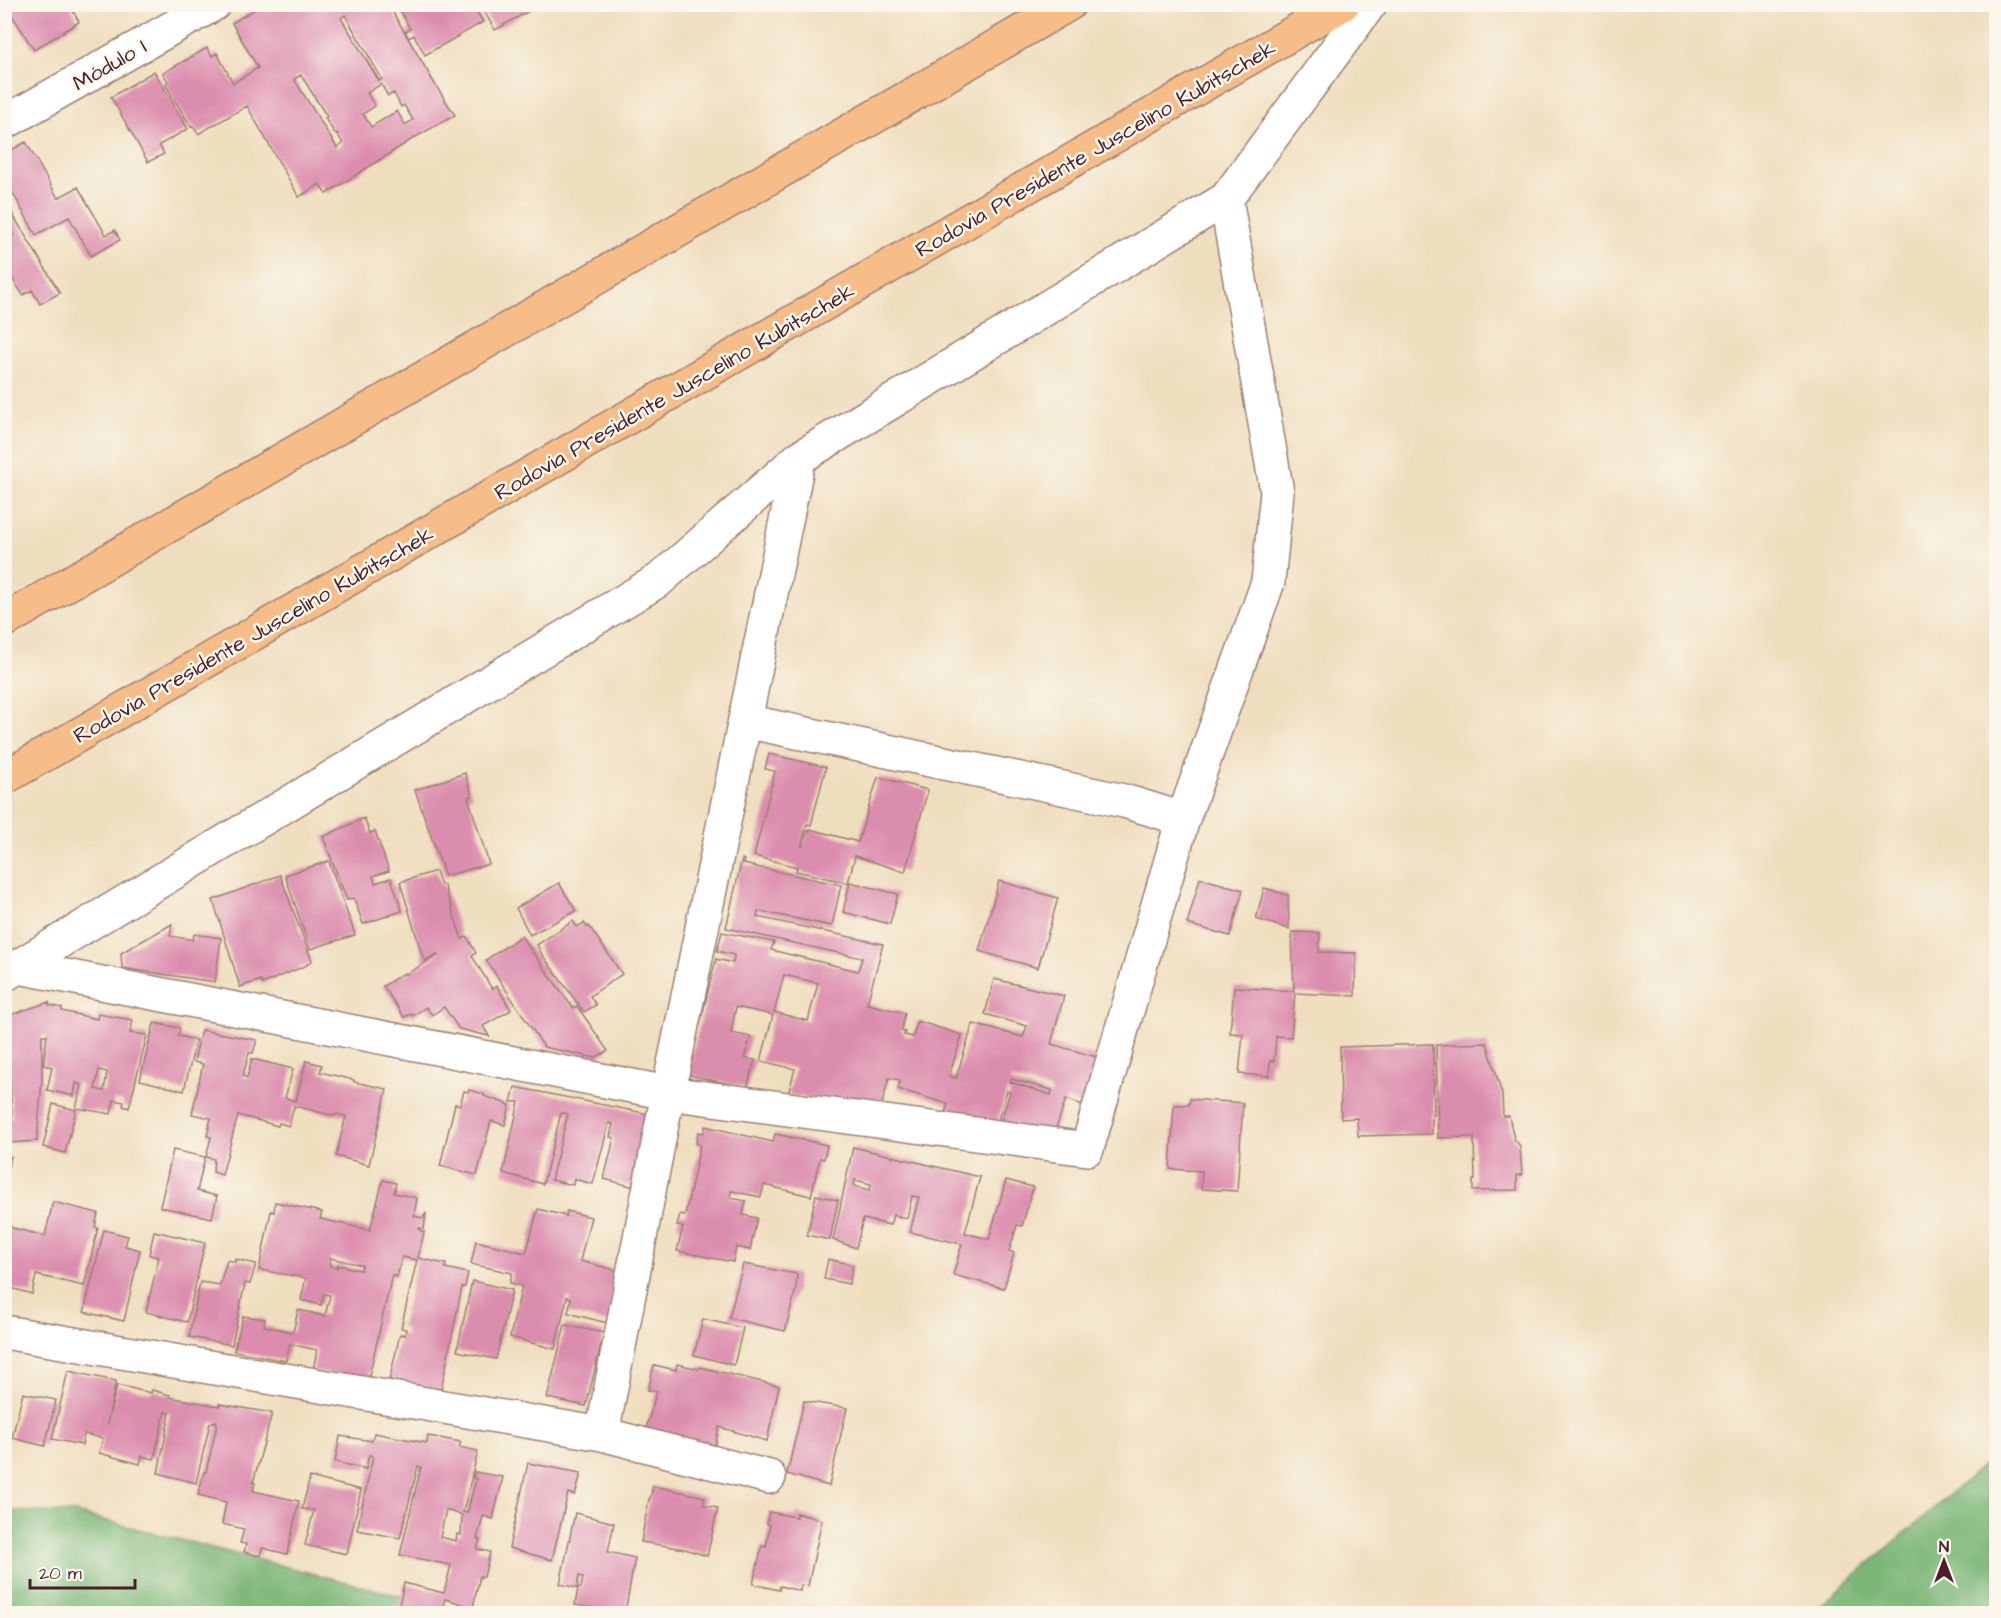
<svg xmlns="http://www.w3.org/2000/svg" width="2001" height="1618" font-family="'Architects Daughter',sans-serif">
  <rect width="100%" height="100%" fill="#fbf7ec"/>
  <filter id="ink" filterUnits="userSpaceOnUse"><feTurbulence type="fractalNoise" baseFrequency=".0167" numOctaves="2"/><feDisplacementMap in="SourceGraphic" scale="12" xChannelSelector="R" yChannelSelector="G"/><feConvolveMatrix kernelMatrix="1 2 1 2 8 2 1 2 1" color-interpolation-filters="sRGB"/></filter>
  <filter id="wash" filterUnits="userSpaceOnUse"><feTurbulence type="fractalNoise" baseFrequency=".008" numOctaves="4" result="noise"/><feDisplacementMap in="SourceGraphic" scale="24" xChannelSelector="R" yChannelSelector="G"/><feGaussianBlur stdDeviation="1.35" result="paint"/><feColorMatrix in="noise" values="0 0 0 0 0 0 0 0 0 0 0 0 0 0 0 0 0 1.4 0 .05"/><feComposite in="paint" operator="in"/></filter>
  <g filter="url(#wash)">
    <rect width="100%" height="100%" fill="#efdebe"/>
    <path fill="#7ab676" stroke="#626a50" stroke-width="1.5" d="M 1996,1455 L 1996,1613 L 1812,1613 Z
      M 5,1511 L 75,1513 L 467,1613 L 5,1614 Z"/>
    <g id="blocks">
      <path fill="#db8dad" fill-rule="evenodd" d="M 5,4 L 69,4 L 79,22 L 34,50 Z
        M 263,4 L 388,4 L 436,86 L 455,115 L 414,138 L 326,194 L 320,184 L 299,197 L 247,106 L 198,134 L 193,126 L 191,127 L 165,84 L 168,82 L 163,73 L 207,48 L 212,56 L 217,53 L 233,83 L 258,68 L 232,23 ZM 345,15 L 382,79 L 379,81 L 341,18 ZM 301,75 L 327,117 L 325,118 L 335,134 L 337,133 L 343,144 L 337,148 L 294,79 ZM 381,84 L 388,96 L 394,93 L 401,107 L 404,105 L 413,120 L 405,125 L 397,111 L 371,127 L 363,114 L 375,106 L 367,93 Z
        M 397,4 L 472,4 L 483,22 L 425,55 L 414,35 L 409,38 L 405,32 L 410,29 Z
        M 480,4 L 535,4 L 536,7 L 495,30 Z
        M 154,71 L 188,129 L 159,145 L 164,154 L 148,162 L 111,97 Z
        M 26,142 L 58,198 L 78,187 L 106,235 L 115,230 L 120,240 L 91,256 L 69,217 L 36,235 L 4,177 L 4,154 Z
        M 4,200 L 60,293 L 40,304 L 32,290 L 23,295 L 4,266 L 4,241 L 14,235 L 12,230 L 4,235 Z
        M 769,754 L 826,767 L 811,825 L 807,824 L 801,846 L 803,846 L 807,831 L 810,831 L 810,829 L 858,842 L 878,777 L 928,790 L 905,872 L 855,856 L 848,883 L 796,871 L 797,867 L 754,856 L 775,771 L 765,769 Z
        M 465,773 L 472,796 L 468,797 L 489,864 L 445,876 L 415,790 Z
        M 364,818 L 370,833 L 375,831 L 389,871 L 373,876 L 375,883 L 391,878 L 402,911 L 363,924 L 354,898 L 347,900 L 323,837 Z
        M 742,859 L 744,860 L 743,864 L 841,885 L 832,926 L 758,911 L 757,917 L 883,944 L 867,1004 L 905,1013 L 901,1031 L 905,1032 L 904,1035 L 913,1037 L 917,1021 L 962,1035 L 949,1076 L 956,1078 L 973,1024 L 1023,1037 L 1027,1026 L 985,1014 L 994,979 L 1064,996 L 1051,1044 L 1097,1057 L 1082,1105 L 1066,1099 L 1050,1146 L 998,1130 L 1010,1092 L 1007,1091 L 993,1136 L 941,1125 L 948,1104 L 898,1089 L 900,1080 L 889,1078 L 879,1114 L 788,1094 L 795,1069 L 761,1061 L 773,1015 L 736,1007 L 731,1033 L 751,1037 L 744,1058 L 755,1060 L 747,1088 L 689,1075 L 691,1060 L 716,959 L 733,963 L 734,955 L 717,951 L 722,932 L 774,942 L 771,950 L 858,971 L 862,958 L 726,928 ZM 784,975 L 818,983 L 808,1021 L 774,1012 ZM 1011,1079 L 1052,1090 L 1051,1095 L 1010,1082 Z
        M 329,861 L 355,935 L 310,949 L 285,875 Z
        M 436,871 L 441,885 L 444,885 L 462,939 L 467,937 L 476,953 L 472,956 L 492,989 L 497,986 L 511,1010 L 483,1026 L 489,1036 L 459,1029 L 444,1007 L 432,1015 L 426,1007 L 413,1016 L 412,1014 L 404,1017 L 383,986 L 404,973 L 405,975 L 438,955 L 437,954 L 424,961 L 400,882 Z
        M 280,875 L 312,961 L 307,964 L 307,965 L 262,984 L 261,980 L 240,987 L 213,900 Z
        M 1200,878 L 1243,890 L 1230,936 L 1187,924 Z
        M 999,881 L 1058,898 L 1038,968 L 979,951 Z
        M 850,882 L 898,894 L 890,924 L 843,912 Z
        M 559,883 L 576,911 L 530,935 L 516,908 Z
        M 1264,888 L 1288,895 L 1289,929 L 1256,919 Z
        M 573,921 L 577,927 L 584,923 L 587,927 L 589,926 L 622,974 L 590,996 L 596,1005 L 584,1012 L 543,956 L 537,945 Z
        M 172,924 L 170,936 L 193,940 L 194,934 L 221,938 L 215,982 L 122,968 L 121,953 Z
        M 1292,932 L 1320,933 L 1319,952 L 1356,953 L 1355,996 L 1295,993 L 1291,1037 L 1276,1036 L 1274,1061 L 1270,1061 L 1269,1076 L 1239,1074 L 1243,1034 L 1230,1033 L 1234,987 L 1294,991 Z
        M 521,936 L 573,1008 L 577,1006 L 608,1051 L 595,1058 L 544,1047 L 486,960 Z
        M 49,1002 L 49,1005 L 62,1008 L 62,1011 L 97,1019 L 98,1014 L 133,1020 L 130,1033 L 147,1035 L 129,1108 L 123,1106 L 124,1102 L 114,1100 L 111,1114 L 76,1108 L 82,1085 L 76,1083 L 74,1096 L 47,1090 L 52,1067 L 43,1065 L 47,1035 L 42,1035 L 42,1079 L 37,1141 L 9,1143 L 8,1124 L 4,1124 L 4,1096 L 6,1095 L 8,1118 L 12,1118 L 10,1079 L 7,1079 L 8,1035 L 4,1035 L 4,1017 ZM 99,1070 L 107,1072 L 104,1091 L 95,1089 Z
        M 154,1023 L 180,1028 L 178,1036 L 196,1040 L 184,1091 L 140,1080 Z
        M 201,1030 L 257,1040 L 253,1053 L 249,1053 L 243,1076 L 247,1078 L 252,1059 L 293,1069 L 285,1098 L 296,1101 L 306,1061 L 322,1065 L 320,1072 L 354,1080 L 354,1082 L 387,1089 L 369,1165 L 336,1156 L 346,1116 L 336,1114 L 335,1116 L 294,1106 L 289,1126 L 279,1123 L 278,1126 L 238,1115 L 222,1175 L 213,1172 L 214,1159 L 206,1157 L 211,1137 L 207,1136 L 211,1118 L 192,1114 L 203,1064 L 194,1062 Z
        M 1487,1043 L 1502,1094 L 1503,1116 L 1509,1116 L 1514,1139 L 1520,1146 L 1522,1175 L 1517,1175 L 1517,1190 L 1473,1191 L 1473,1180 L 1475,1180 L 1474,1137 L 1438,1138 L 1436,1045 Z
        M 1433,1044 L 1434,1115 L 1432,1115 L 1432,1134 L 1358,1136 L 1357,1118 L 1341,1119 L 1340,1047 Z
        M 515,1087 L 659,1116 L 646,1190 L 604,1179 L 614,1138 L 610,1137 L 613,1124 L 609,1123 L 593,1184 L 574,1179 L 573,1185 L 551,1180 L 568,1114 L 564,1113 L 561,1113 L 543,1184 L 503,1173 L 519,1102 L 511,1102 Z
        M 469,1090 L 484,1094 L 484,1096 L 510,1105 L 505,1125 L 491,1121 L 477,1175 L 440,1166 L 455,1104 L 460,1105 L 464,1091 L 468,1092 Z
        M 1190,1099 L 1243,1103 L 1237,1191 L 1201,1189 L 1202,1171 L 1170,1169 L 1174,1105 L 1189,1105 Z
        M 53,1104 L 76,1110 L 65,1153 L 43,1147 Z
        M 705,1126 L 773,1142 L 775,1134 L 827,1145 L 824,1159 L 820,1158 L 811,1196 L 764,1185 L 761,1197 L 731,1191 L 730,1198 L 746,1201 L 743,1215 L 757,1218 L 750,1250 L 736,1247 L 733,1262 L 677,1251 L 683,1227 L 677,1226 L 680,1214 L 685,1215 L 690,1193 L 700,1145 L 696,1144 L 698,1132 L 704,1133 Z
        M 853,1147 L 980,1177 L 965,1233 L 989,1239 L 1006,1180 L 1033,1187 L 1022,1226 L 1017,1225 L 1009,1251 L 1014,1253 L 1004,1288 L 953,1275 L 962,1244 L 910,1232 L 919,1197 L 912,1196 L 907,1218 L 893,1215 L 890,1225 L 863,1219 L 856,1248 L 833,1240 ZM 855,1180 L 871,1184 L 870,1190 L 854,1186 Z
        M 173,1150 L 205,1157 L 197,1191 L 217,1196 L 212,1218 L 160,1207 Z
        M 4,1155 L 11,1157 L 5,1178 L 4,1177 Z
        M 383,1180 L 396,1183 L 394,1193 L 417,1198 L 414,1216 L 423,1218 L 426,1213 L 424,1229 L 419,1228 L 419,1230 L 424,1232 L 418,1258 L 446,1264 L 445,1268 L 468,1273 L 465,1287 L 462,1287 L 440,1395 L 388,1386 L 400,1334 L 405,1335 L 406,1329 L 401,1328 L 417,1260 L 402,1257 L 397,1277 L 392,1275 L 368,1381 L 313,1370 L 317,1350 L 290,1344 L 286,1361 L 234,1351 L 243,1316 L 265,1319 L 264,1326 L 293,1332 L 298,1310 L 325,1316 L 330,1295 L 324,1294 L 321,1305 L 301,1300 L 306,1278 L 259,1270 L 271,1211 L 274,1212 L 275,1202 L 322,1212 L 320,1219 L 370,1230 ZM 330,1258 L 362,1265 L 361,1270 L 337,1265 L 337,1268 L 330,1266 Z
        M 816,1195 L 838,1200 L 830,1240 L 807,1235 Z
        M 53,1202 L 98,1213 L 95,1227 L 98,1228 L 84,1286 L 36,1275 L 32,1294 L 7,1287 L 4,1295 L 4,1226 L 45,1236 Z
        M 538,1209 L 566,1216 L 567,1211 L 591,1217 L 580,1261 L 631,1274 L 619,1326 L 568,1313 L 571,1298 L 567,1297 L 555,1349 L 510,1337 L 522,1286 L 510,1283 L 512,1273 L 471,1264 L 476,1241 L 526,1253 Z
        M 104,1230 L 128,1236 L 125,1246 L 140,1250 L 124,1321 L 84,1312 Z
        M 154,1231 L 205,1243 L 187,1322 L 146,1312 L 159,1257 L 149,1255 Z
        M 235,1259 L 256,1264 L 250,1284 L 245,1283 L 232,1345 L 189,1337 L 200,1282 L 220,1285 L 227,1260 L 235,1262 Z
        M 828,1259 L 853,1265 L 849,1284 L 824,1279 Z
        M 743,1264 L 797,1274 L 796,1289 L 785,1331 L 729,1318 Z
        M 472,1281 L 512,1290 L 496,1359 L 457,1351 Z
        M 703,1319 L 743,1328 L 734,1365 L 694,1355 Z
        M 565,1325 L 604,1333 L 586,1406 L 547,1398 Z
        M 677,1364 L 699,1369 L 700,1367 L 779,1386 L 767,1441 L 719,1427 L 715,1445 L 657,1431 L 656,1434 L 645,1431 L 657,1391 L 648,1390 L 654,1365 L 676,1370 Z
        M 68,1371 L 116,1381 L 107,1424 L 117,1385 L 151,1393 L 152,1390 L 170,1395 L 169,1397 L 219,1406 L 219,1404 L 272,1413 L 253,1483 L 255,1483 L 253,1491 L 299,1501 L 287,1554 L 262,1548 L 260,1556 L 244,1552 L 246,1544 L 240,1543 L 244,1529 L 222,1524 L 226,1502 L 198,1495 L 204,1472 L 206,1472 L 217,1425 L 216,1421 L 210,1423 L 196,1483 L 158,1473 L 170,1413 L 165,1412 L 154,1459 L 142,1456 L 140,1464 L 99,1453 L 103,1438 L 84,1434 L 82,1445 L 52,1439 Z
        M 23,1393 L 56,1400 L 45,1446 L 12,1438 Z
        M 804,1401 L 847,1408 L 829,1486 L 787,1474 Z
        M 374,1433 L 427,1443 L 428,1436 L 461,1442 L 459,1447 L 478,1451 L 463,1512 L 467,1513 L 476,1479 L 473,1478 L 475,1472 L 503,1477 L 493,1519 L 483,1516 L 477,1539 L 480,1540 L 477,1549 L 490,1552 L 484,1577 L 480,1576 L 473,1607 L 445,1599 L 440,1614 L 397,1614 L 404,1583 L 444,1593 L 451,1565 L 400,1555 L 421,1467 L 418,1466 L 400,1538 L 357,1530 L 373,1456 L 369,1455 L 366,1469 L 335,1462 L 340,1436 L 372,1441 ZM 446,1510 L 462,1515 L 461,1535 L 457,1534 L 456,1541 L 440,1537 Z
        M 528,1463 L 581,1473 L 575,1495 L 568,1493 L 552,1560 L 509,1548 Z
        M 310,1477 L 361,1490 L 347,1554 L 305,1545 L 314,1510 L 302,1509 Z
        M 653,1486 L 705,1497 L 703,1505 L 718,1508 L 707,1556 L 685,1549 L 641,1542 L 649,1499 L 650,1499 Z
        M 769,1512 L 796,1517 L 796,1513 L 822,1520 L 808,1586 L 801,1585 L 800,1591 L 780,1586 L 779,1590 L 753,1584 L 762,1546 L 766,1547 L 770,1525 L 767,1524 L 767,1520 Z
        M 575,1513 L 614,1523 L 608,1552 L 635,1558 L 625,1613 L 575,1605 L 578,1588 L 581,1588 L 583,1577 L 579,1576 L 577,1588 L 560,1584 Z"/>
    </g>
  </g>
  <g filter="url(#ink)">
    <use href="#blocks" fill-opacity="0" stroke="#9c7e74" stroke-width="1.5"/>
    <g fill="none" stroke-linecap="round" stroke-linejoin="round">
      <g stroke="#9c7e74" stroke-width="36">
        <path id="minor" d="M 4,123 L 214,4
          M 745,721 L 1124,801 L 1183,819
          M 19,967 L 668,1093 L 799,458
          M 4,975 L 659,580 L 799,458 L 1226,199 L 1370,4
          M 4,1332 L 602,1434 L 668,1093 L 1087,1149 L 1183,819 L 1268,582 L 1277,492 L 1226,199
          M 602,1434 L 769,1477"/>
      </g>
      <g stroke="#9c7e74" stroke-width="36">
        <path id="trunk" d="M 4,621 L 1069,4
          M 4,778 L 1343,4"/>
      </g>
      <use href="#minor" stroke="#fff" stroke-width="33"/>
      <use href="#trunk" stroke="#f7bd88" stroke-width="33"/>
    </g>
  </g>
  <g text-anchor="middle" stroke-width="5" stroke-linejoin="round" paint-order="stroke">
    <g font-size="22" fill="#4a1f2b" stroke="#fbf7ec">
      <text transform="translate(109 64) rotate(-30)" y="8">Módulo I</text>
      <text transform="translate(1095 148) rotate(-30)" y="8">Rodovia Presidente Juscelino Kubitschek</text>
      <text transform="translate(674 391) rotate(-30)" y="8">Rodovia Presidente Juscelino Kubitschek</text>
      <text transform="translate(253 634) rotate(-30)" y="8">Rodovia Presidente Juscelino Kubitschek</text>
    </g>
  </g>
  <rect width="2001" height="1618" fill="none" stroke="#fbf7ec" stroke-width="24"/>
  <g transform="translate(1944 1561)" stroke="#fbf7ec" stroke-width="4.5" paint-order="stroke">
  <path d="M0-4.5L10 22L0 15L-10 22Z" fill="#4a1f2b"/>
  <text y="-9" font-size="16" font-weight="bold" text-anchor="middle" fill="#4a1f2b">N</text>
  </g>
  <path d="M30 1579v9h105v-9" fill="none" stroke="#4a1f2b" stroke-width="3"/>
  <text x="39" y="1579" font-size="18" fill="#4a1f2b" stroke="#fbf7ec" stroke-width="4.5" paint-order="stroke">20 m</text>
</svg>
